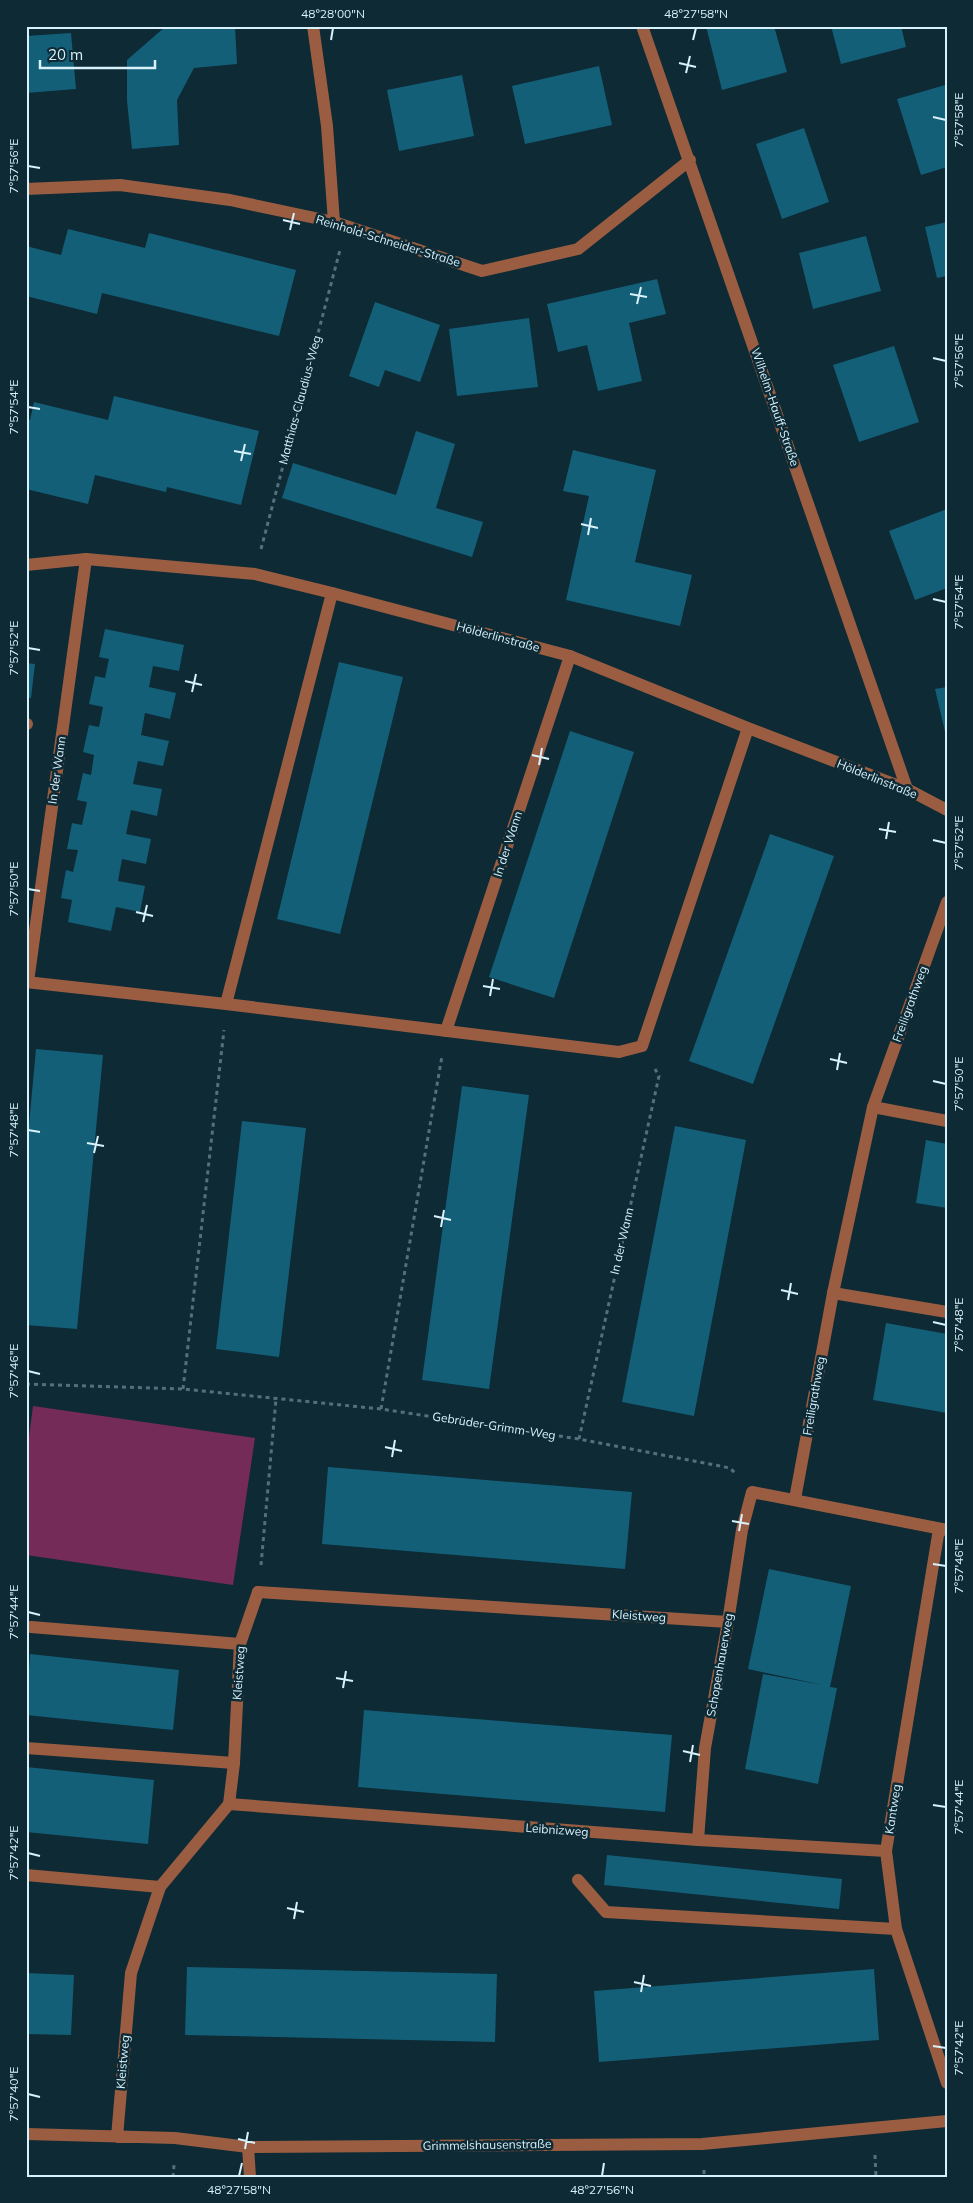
<svg xmlns="http://www.w3.org/2000/svg" width="973" height="2203" font-family="Mulish,sans-serif">
  <rect width="100%" height="100%" fill="#0d2a35"/>
  <path fill="#752b58" d="M 33,1406 L 255,1438 L 233,1585 L 26,1555 L 26,1459 Z"/>
  <path fill="#135f78" d="M 166,26 L 235,26 L 237,64 L 194,68 L 177,100 L 179,145 L 132,149 L 127,101 L 127,60 Z
    M 706,26 L 774,26 L 787,72 L 722,90 Z
    M 831,26 L 901,26 L 906,47 L 841,64 Z
    M 71,33 L 76,89 L 26,93 L 26,36 Z
    M 599,66 L 612,125 L 525,144 L 512,86 Z
    M 462,75 L 474,136 L 399,151 L 387,90 Z
    M 945,85 L 947,91 L 947,167 L 921,175 L 897,99 Z
    M 804,128 L 829,202 L 782,219 L 756,144 Z
    M 947,222 L 947,276 L 937,278 L 925,227 Z
    M 68,229 L 145,248 L 149,233 L 296,270 L 279,336 L 102,293 L 97,314 L 26,296 L 26,246 L 61,255 Z
    M 866,236 L 881,291 L 813,309 L 799,253 Z
    M 657,279 L 666,314 L 629,323 L 642,381 L 598,391 L 587,345 L 558,352 L 547,304 Z
    M 375,302 L 440,325 L 420,382 L 385,370 L 379,387 L 349,376 Z
    M 529,318 L 538,387 L 457,396 L 449,329 Z
    M 894,346 L 919,422 L 859,442 L 833,365 Z
    M 114,396 L 259,431 L 241,505 L 167,487 L 166,492 L 95,475 L 88,504 L 26,489 L 26,419 L 30,420 L 34,402 L 108,420 Z
    M 416,431 L 455,444 L 436,508 L 483,522 L 472,557 L 282,498 L 293,463 L 396,495 Z
    M 573,450 L 656,470 L 635,562 L 692,575 L 680,626 L 566,600 L 589,496 L 563,491 Z
    M 947,509 L 947,588 L 915,600 L 889,531 Z
    M 105,629 L 184,645 L 179,671 L 153,666 L 149,687 L 176,693 L 170,719 L 145,713 L 141,735 L 169,741 L 163,766 L 138,761 L 133,784 L 162,789 L 157,816 L 131,810 L 126,834 L 151,839 L 146,864 L 122,859 L 118,881 L 145,886 L 140,912 L 116,907 L 111,931 L 68,922 L 72,900 L 61,898 L 66,870 L 73,872 L 78,850 L 67,849 L 72,823 L 82,825 L 87,802 L 77,800 L 83,773 L 91,775 L 94,755 L 83,752 L 89,725 L 99,727 L 103,707 L 89,704 L 95,676 L 105,678 L 109,659 L 99,657 Z
    M 339,662 L 403,677 L 340,934 L 277,919 Z
    M 26,663 L 35,664 L 31,698 L 26,698 Z
    M 947,687 L 947,735 L 946,736 L 935,689 Z
    M 570,731 L 634,752 L 554,998 L 489,977 Z
    M 770,834 L 834,856 L 753,1084 L 689,1061 Z
    M 36,1049 L 103,1055 L 77,1329 L 26,1325 L 26,1157 Z
    M 462,1086 L 529,1095 L 489,1389 L 422,1380 Z
    M 242,1121 L 306,1128 L 279,1357 L 216,1349 Z
    M 675,1126 L 746,1140 L 694,1416 L 622,1402 Z
    M 926,1140 L 947,1144 L 947,1208 L 916,1203 Z
    M 886,1323 L 947,1334 L 947,1413 L 873,1400 Z
    M 328,1467 L 632,1492 L 625,1569 L 322,1544 Z
    M 769,1569 L 851,1586 L 830,1687 L 837,1688 L 818,1784 L 745,1769 L 763,1674 L 823,1685 L 748,1669 Z
    M 30,1654 L 179,1670 L 173,1730 L 26,1715 Z
    M 364,1710 L 672,1735 L 665,1812 L 358,1787 Z
    M 26,1767 L 154,1780 L 148,1844 L 26,1832 Z
    M 607,1855 L 842,1879 L 839,1909 L 604,1885 Z
    M 187,1967 L 497,1974 L 495,2042 L 185,2035 Z
    M 874,1969 L 879,2040 L 599,2062 L 594,1991 Z
    M 26,1973 L 74,1975 L 71,2035 L 26,2034 Z"/>
  <g fill="none" stroke-linecap="round" stroke-linejoin="round">
    <path stroke="#54707b" stroke-width="3" stroke-dasharray="4 4" stroke-linecap="butt" d="M 261,549 L 340,250
      M 26,1384 L 183,1389 L 381,1409 L 579,1439 L 730,1468 L 735,1473
      M 183,1389 L 224,1030
      M 381,1409 L 442,1056
      M 579,1439 L 659,1076 L 655,1069
      M 261,1565 L 276,1399
      M 875,2155 L 876,2177
      M 704,2170 L 704,2177
      M 173,2177 L 174,2165"/>
    <path stroke="#9a5d41" stroke-width="12" d="M 26,724 L 27,724
      M 28,982 L 86,559
      M 226,1004 L 332,593
      M 446,1031 L 570,656
      M 873,1107 L 947,1121
      M 833,1293 L 947,1312
      M 258,1592 L 728,1622
      M 31,1627 L 240,1644
      M 26,1748 L 234,1763
      M 229,1804 L 698,1840
      M 26,1875 L 160,1887
      M 578,1880 L 606,1912 L 896,1929
      M 248,2147 L 250,2177"/>
    <path stroke="#9a5d41" stroke-width="12" d="M 313,26 L 327,126 L 334,222
      M 642,26 L 907,789
      M 26,189 L 120,185 L 230,200 L 334,222 L 482,271 L 578,249 L 690,160
      M 26,565 L 86,559 L 255,574 L 332,593 L 570,656 L 748,728 L 907,789 L 947,810
      M 26,982 L 226,1004 L 619,1052 L 642,1046 L 748,728
      M 795,1499 L 833,1293 L 873,1107 L 947,902
      M 939,1529 L 886,1851 L 896,1929 L 947,2083
      M 886,1851 L 698,1840 L 705,1748 L 728,1622 L 742,1530 L 752,1492 L 947,1530
      M 26,2134 L 175,2138 L 248,2147 L 702,2144 L 947,2121
      M 117,2137 L 131,1973 L 160,1887 L 229,1804 L 234,1763 L 240,1644 L 258,1592"/>
  </g>
  <path fill="none" stroke="#d8f1fb" stroke-width="2" d="M 331,40 L 333,28M 693,40 L 696,28M 679,63 L 696,67M 686,73 L 690,56M 933,117 L 946,120M 28,166 L 40,168M 283,220 L 300,224M 290,230 L 294,213M 630,294 L 647,297M 637,304 L 641,287M 933,358 L 946,361M 28,407 L 40,409M 234,451 L 251,454M 241,461 L 245,444M 581,524 L 598,528M 588,535 L 591,518M 933,599 L 946,602M 28,648 L 40,650M 185,681 L 202,685M 192,692 L 196,674M 532,755 L 549,759M 539,765 L 542,748M 879,829 L 896,832M 886,839 L 889,822M 933,840 L 946,843M 28,889 L 40,891M 136,912 L 153,916M 143,922 L 147,905M 483,986 L 500,989M 490,996 L 493,979M 830,1059 L 847,1063M 837,1070 L 840,1053M 933,1081 L 946,1084M 28,1130 L 40,1132M 87,1143 L 104,1146M 94,1153 L 98,1136M 434,1216 L 451,1220M 441,1227 L 444,1210M 781,1290 L 798,1294M 788,1300 L 791,1283M 933,1322 L 946,1325M 28,1371 L 40,1374M 385,1447 L 402,1451M 392,1457 L 395,1440M 732,1521 L 749,1524M 739,1531 L 742,1514M 933,1564 L 946,1566M 28,1612 L 40,1615M 336,1678 L 353,1681M 343,1688 L 346,1671M 683,1751 L 700,1755M 690,1762 L 693,1745M 933,1805 L 946,1807M 28,1853 L 40,1856M 287,1908 L 304,1912M 294,1919 L 297,1902M 634,1982 L 651,1986M 641,1992 L 644,1975M 933,2046 L 946,2048M 28,2094 L 40,2097M 238,2139 L 255,2143M 245,2149 L 248,2132M 239,2176 L 242,2163M 602,2176 L 604,2163"/>
  <g text-anchor="middle" stroke-width="5" stroke-linejoin="round" paint-order="stroke">
    <g font-size="12" fill="#d8f1fb" stroke="#0d2a35">
      <text transform="translate(388 241) rotate(17)" y="4">Reinhold-Schneider-Straße</text>
      <text transform="translate(300 400) rotate(-75)" y="4">Matthias-Claudius-Weg</text>
      <text transform="translate(775 407) rotate(71)" y="4">Wilhelm-Hauff-Straße</text>
      <text transform="translate(498 637) rotate(15)" y="4">Hölderlinstraße</text>
      <text transform="translate(57 770) rotate(-82)" y="4">In der Wann</text>
      <text transform="translate(877 779) rotate(22)" y="4">Hölderlinstraße</text>
      <text transform="translate(508 844) rotate(-72)" y="4">In der Wann</text>
      <text transform="translate(910 1004) rotate(-70)" y="4">Freiligrathweg</text>
      <text transform="translate(622 1241) rotate(-77)" y="4">In der Wann</text>
      <text transform="translate(814 1396) rotate(-80)" y="4">Freiligrathweg</text>
      <text transform="translate(494 1426) rotate(9)" y="4">Gebrüder-Grimm-Weg</text>
      <text transform="translate(639 1616) rotate(4)" y="4">Kleistweg</text>
      <text transform="translate(720 1665) rotate(-80)" y="4">Schopenhauerweg</text>
      <text transform="translate(239 1673) rotate(-86)" y="4">Kleistweg</text>
      <text transform="translate(893 1809) rotate(-81)" y="4">Kantweg</text>
      <text transform="translate(557 1830) rotate(4)" y="4">Leibnizweg</text>
      <text transform="translate(123 2062) rotate(-85)" y="4">Kleistweg</text>
      <text transform="translate(487 2145) rotate(-1)" y="4">Grimmelshausenstraße</text>
    </g>
  </g>
  <rect width="973" height="2203" fill="none" stroke="#0d2a35" stroke-width="55"/>
  <path d="M40 60v8h115v-8" fill="none" stroke="#d8f1fb" stroke-width="2.5"/>
  <text x="48" y="60" font-size="15" fill="#d8f1fb" stroke="#0d2a35" stroke-width="4" paint-order="stroke">20 m</text>
  <rect x="28" y="28" width="918" height="2148" fill="none" stroke="#d8f1fb" stroke-width="2"/>
  <g font-size="12" text-anchor="middle" fill="#d8f1fb">
    <text x="333" y="18">48°28'00"N</text>
    <text x="696" y="18">48°27'58"N</text>
    <text transform="translate(959 120) rotate(-90)" y="4">7°57'58"E</text>
    <text transform="translate(14 166) rotate(-90)" y="4">7°57'56"E</text>
    <text transform="translate(959 361) rotate(-90)" y="4">7°57'56"E</text>
    <text transform="translate(14 407) rotate(-90)" y="4">7°57'54"E</text>
    <text transform="translate(959 602) rotate(-90)" y="4">7°57'54"E</text>
    <text transform="translate(14 648) rotate(-90)" y="4">7°57'52"E</text>
    <text transform="translate(959 843) rotate(-90)" y="4">7°57'52"E</text>
    <text transform="translate(14 889) rotate(-90)" y="4">7°57'50"E</text>
    <text transform="translate(959 1084) rotate(-90)" y="4">7°57'50"E</text>
    <text transform="translate(14 1130) rotate(-90)" y="4">7°57'48"E</text>
    <text transform="translate(959 1325) rotate(-90)" y="4">7°57'48"E</text>
    <text transform="translate(14 1371) rotate(-90)" y="4">7°57'46"E</text>
    <text transform="translate(959 1566) rotate(-90)" y="4">7°57'46"E</text>
    <text transform="translate(14 1612) rotate(-90)" y="4">7°57'44"E</text>
    <text transform="translate(959 1807) rotate(-90)" y="4">7°57'44"E</text>
    <text transform="translate(14 1853) rotate(-90)" y="4">7°57'42"E</text>
    <text transform="translate(959 2048) rotate(-90)" y="4">7°57'42"E</text>
    <text transform="translate(14 2094) rotate(-90)" y="4">7°57'40"E</text>
    <text x="239" y="2194">48°27'58"N</text>
    <text x="602" y="2194">48°27'56"N</text>
  </g>
</svg>
